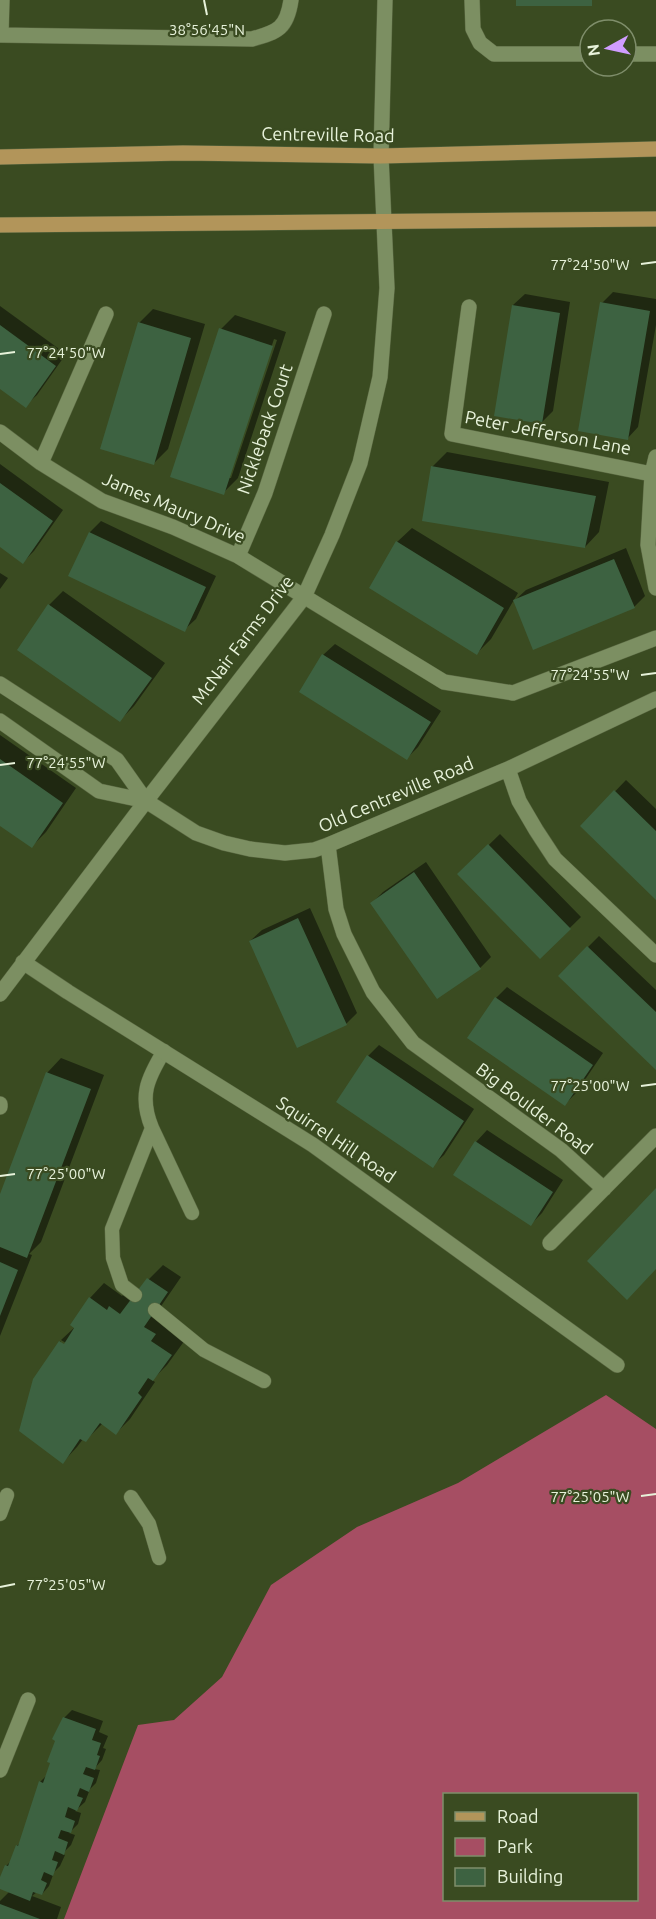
<svg xmlns="http://www.w3.org/2000/svg" width="656" height="1919" font-family="Ubuntu,sans-serif">
  <rect width="100%" height="100%" fill="#3a4b21"/>
  <path fill="#a64e63" fill-rule="evenodd" d="M 606,1395 L 656,1429 L 656,1919 L 64,1919 L 138,1725 L 174,1720 L 222,1677 L 271,1585 L 357,1527 L 458,1483 ZM 444,1794 L 636,1794 L 636,1900 L 444,1900 Z"/>
  <path fill="#0007" fill-rule="evenodd" d="M 613,292 L 656,299 L 656,325 L 638,427 L 627,439 L 602,303 Z
    M 525,294 L 570,302 L 553,411 L 542,422 L 513,305 Z
    M 0,306 L 66,354 L 37,395 L 25,406 L 0,387 Z
    M 153,309 L 205,324 L 168,449 L 154,463 L 139,323 Z
    M 235,315 L 286,332 L 238,478 L 223,493 L 221,329 ZM 274,339 L 277,340 L 231,478 L 228,478 Z
    M 447,452 L 609,482 L 599,532 L 585,547 L 432,467 Z
    M 0,464 L 63,510 L 34,551 L 23,562 L 0,545 Z
    M 101,521 L 216,576 L 196,619 L 184,630 L 70,576 L 90,532 Z
    M 412,528 L 518,593 L 491,639 L 477,653 L 397,542 Z
    M 626,548 L 645,596 L 634,607 L 514,601 L 526,590 Z
    M 0,573 L 8,578 L 0,589 Z
    M 63,591 L 165,663 L 134,706 L 120,720 L 49,605 Z
    M 335,644 L 441,711 L 418,747 L 407,758 L 323,655 Z
    M 0,735 L 76,788 L 46,832 L 32,846 L 0,824 Z
    M 626,780 L 656,809 L 656,898 L 582,826 Z
    M 500,834 L 581,917 L 540,957 L 459,874 Z
    M 426,862 L 491,957 L 480,968 L 372,903 L 383,892 Z
    M 310,908 L 357,1013 L 346,1024 L 250,941 L 262,930 Z
    M 599,936 L 656,990 L 656,1067 L 588,947 Z
    M 507,987 L 603,1053 L 576,1093 L 565,1104 L 496,998 Z
    M 379,1045 L 474,1109 L 444,1155 L 432,1166 L 368,1056 Z
    M 61,1058 L 104,1075 L 41,1242 L 29,1254 L 32,1255 L 0,1336 L 0,1198 L 47,1073 Z
    M 487,1130 L 563,1180 L 542,1213 L 531,1224 L 455,1175 L 476,1142 Z
    M 163,1265 L 181,1277 L 157,1312 L 185,1340 L 167,1365 L 152,1380 L 155,1382 L 130,1419 L 116,1433 L 103,1423 L 86,1440 L 83,1439 L 77,1447 L 63,1462 L 34,1380 L 61,1341 L 61,1344 L 71,1346 L 61,1340 L 75,1327 L 72,1324 L 90,1298 L 104,1283 L 122,1296 L 125,1293 L 133,1299 L 149,1279 Z
    M 72,1710 L 103,1721 L 99,1732 L 108,1736 L 103,1748 L 106,1749 L 102,1760 L 94,1769 L 100,1770 L 96,1783 L 90,1789 L 85,1802 L 75,1811 L 81,1813 L 78,1824 L 69,1833 L 75,1835 L 71,1845 L 62,1854 L 65,1855 L 60,1866 L 52,1874 L 53,1875 L 49,1886 L 42,1894 L 37,1892 L 32,1896 L 61,1907 L 57,1919 L 0,1919 L 0,1901 L 10,1891 L 0,1887 L 0,1881 L 6,1866 L 11,1861 L 17,1846 L 21,1842 L 40,1782 L 47,1775 L 64,1718 Z"/>
  <path fill="#3d6241" d="M 516,0 L 592,0 L 592,6 L 516,6 Z
    M 600,302 L 650,311 L 628,440 L 578,431 Z
    M 512,305 L 560,313 L 542,424 L 494,416 Z
    M 138,322 L 191,338 L 154,465 L 100,449 Z
    M 0,325 L 56,366 L 26,408 L 0,389 Z
    M 219,328 L 273,346 L 224,495 L 170,477 Z
    M 431,466 L 596,496 L 585,548 L 422,521 Z
    M 0,483 L 53,521 L 23,564 L 0,547 Z
    M 89,532 L 206,587 L 185,632 L 68,576 Z
    M 396,541 L 504,608 L 477,655 L 369,588 Z
    M 614,559 L 635,608 L 533,650 L 513,600 Z
    M 48,604 L 152,678 L 120,722 L 17,650 Z
    M 322,654 L 431,722 L 407,760 L 299,692 Z
    M 0,759 L 63,803 L 32,848 L 0,826 Z
    M 614,790 L 656,831 L 656,900 L 580,826 Z
    M 488,844 L 571,929 L 540,959 L 457,874 Z
    M 414,872 L 481,969 L 437,999 L 370,903 Z
    M 298,918 L 347,1025 L 297,1048 L 249,941 Z
    M 587,946 L 656,1012 L 656,1070 L 558,976 Z
    M 495,997 L 593,1065 L 565,1106 L 467,1038 Z
    M 367,1055 L 464,1121 L 433,1168 L 336,1102 Z
    M 46,1072 L 91,1089 L 27,1258 L 0,1247 L 0,1194 Z
    M 475,1141 L 553,1192 L 531,1226 L 453,1175 Z
    M 656,1188 L 656,1269 L 627,1300 L 587,1261 Z
    M 0,1262 L 18,1270 L 0,1316 Z
    M 147,1278 L 168,1292 L 144,1327 L 156,1334 L 151,1341 L 172,1355 L 153,1381 L 148,1378 L 138,1393 L 142,1397 L 116,1435 L 100,1423 L 86,1442 L 80,1439 L 63,1464 L 19,1431 L 33,1379 L 59,1341 L 64,1344 L 74,1328 L 70,1325 L 89,1297 L 107,1310 L 109,1306 L 120,1314 Z
    M 63,1717 L 96,1729 L 92,1740 L 101,1743 L 97,1755 L 100,1756 L 95,1770 L 86,1767 L 83,1774 L 94,1778 L 89,1792 L 80,1788 L 77,1796 L 83,1798 L 77,1811 L 68,1807 L 65,1817 L 75,1821 L 71,1833 L 61,1830 L 58,1838 L 68,1842 L 64,1855 L 55,1851 L 52,1860 L 58,1862 L 53,1876 L 44,1872 L 41,1880 L 47,1883 L 42,1895 L 33,1892 L 30,1901 L 0,1889 L 0,1877 L 5,1865 L 8,1866 L 16,1845 L 18,1846 L 39,1781 L 43,1783 L 50,1763 L 47,1762 L 55,1741 L 52,1739 Z
    M 0,1904 L 40,1919 L 0,1919 Z"/>
  <g fill="none" stroke-linecap="round" stroke-linejoin="round">
    <g stroke="#596741" stroke-width="15">
      <path id="lane" d="M 152,1128 L 192,1213
        M 135,1295 L 122,1285 L 113,1258 L 112,1229 L 152,1128 C 139,1096 147,1079 164,1051
        M 155,1310 L 204,1350 L 264,1381
        M 131,1497 L 149,1524 L 159,1558
        M 0,1514 L 7,1495"/>
    </g>
    <g stroke="#596741" stroke-width="16">
      <path id="street" d="M 472,0 L 473,29 L 480,43 L 494,54 L 590,54
        M 0,35 L 252,39 C 278,32 287,28 291,0
        M 1,35 L 2,0
        M 626,54 L 656,54
        M 469,307 L 452,434 L 656,475
        M 0,432 L 41,463 L 102,501 L 173,527 L 238,556 L 444,682 L 513,693 L 656,638
        M 656,457 L 652,474 L 648,545 L 656,588
        M 41,463 L 106,314
        M 238,556 L 265,493 L 324,314
        M 0,684 L 117,760 L 146,801
        M 0,721 L 99,791 L 146,801 L 196,833 L 224,843 L 250,849 L 285,853 L 314,850 L 328,845 L 508,769 L 656,699
        M 508,769 L 519,801 L 536,830 L 555,859 L 656,955
        M 328,845 L 336,909 L 344,934 L 373,992 L 413,1043 L 561,1150 L 604,1189
        M 23,962 L 68,992 L 313,1145 L 617,1365
        M 0,994 L 146,801 L 304,597 L 332,535 L 360,463 L 380,377 L 387,288 L 381,156 L 385,0
        M 0,1104 L 0,1107
        M 550,1243 L 656,1136
        M 0,1770 L 28,1700"/>
    </g>
    <g stroke="#596741" stroke-width="16">
      <path id="primary" d="M 0,157 L 183,153 L 381,156 L 656,149
        M 0,225 L 656,219"/>
    </g>
    <use href="#lane" stroke="#7c8f62" stroke-width="14"/>
    <use href="#street" stroke="#7c8f62" stroke-width="15"/>
    <use href="#primary" stroke="#b2955a" stroke-width="15"/>
  </g>
  <path fill="none" stroke="#e7f2da" stroke-width="2" d="M 204,0 L 207,15M 641,264 L 656,262M 0,354 L 15,352M 641,675 L 656,673M 0,765 L 15,763M 641,1086 L 656,1084M 0,1176 L 15,1174M 641,1496 L 656,1494M 0,1587 L 15,1584"/>
  <g text-anchor="middle" stroke-width="4.5" stroke-linejoin="round" paint-order="stroke">
    <g font-size="18" fill="#e7f2da" stroke="#3a4b21">
      <text transform="translate(328 135) rotate(1)" y="6">Centreville Road</text>
      <text transform="translate(265 429) rotate(-71)" y="6">Nickleback Court</text>
      <text transform="translate(548 433) rotate(11)" y="6">Peter Jefferson Lane</text>
      <text transform="translate(174 508) rotate(23)" y="6">James Maury Drive</text>
      <text transform="translate(243 640) rotate(-53)" y="6">McNair Farms Drive</text>
      <text transform="translate(396 795) rotate(-23)" y="6">Old Centreville Road</text>
      <text transform="translate(534 1109) rotate(37)" y="6">Big Boulder Road</text>
      <text transform="translate(336 1140) rotate(34)" y="6">Squirrel Hill Road</text>
    </g>
  </g>
  <g font-size="15" text-anchor="middle" fill="#e7f2da" stroke="#3a4b21" stroke-width="4.5" stroke-linejoin="round" paint-order="stroke">
    <text x="207" y="35">38°56'45"N</text>
    <text x="590" y="270">77°24'50"W</text>
    <text x="66" y="358">77°24'50"W</text>
    <text x="590" y="680">77°24'55"W</text>
    <text x="66" y="768">77°24'55"W</text>
    <text x="590" y="1091">77°25'00"W</text>
    <text x="66" y="1179">77°25'00"W</text>
    <text x="590" y="1502">77°25'05"W</text>
    <text x="66" y="1590">77°25'05"W</text>
  </g>
  <rect x="443" y="1793" width="195" height="108" fill="#3a4b21" stroke="#7f8e6b" stroke-width="1.5"/>
  <rect x="455" y="1812" width="30" height="9" fill="#b2955a" stroke="#7f8e6b" stroke-width="1.5"/>
  <text x="497" y="1823" font-size="18" fill="#e7f2da">Road</text>
  <rect x="455" y="1838" width="30" height="18" fill="#a64e63" stroke="#7f8e6b" stroke-width="1.5"/>
  <text x="497" y="1853" font-size="18" fill="#e7f2da">Park</text>
  <rect x="455" y="1868" width="30" height="18" fill="#3d6241" stroke="#7f8e6b" stroke-width="1.5"/>
  <text x="497" y="1883" font-size="18" fill="#e7f2da">Building</text>
  <g transform="translate(608 48) rotate(262)"><circle r="28" fill="#3a4b21" stroke="#7f8e6b" stroke-width="1.5"/>
  <path d="M0-4.5L10 22L0 15L-10 22Z" fill="#d09dff"/>
  <text y="-9" font-size="16" font-weight="bold" text-anchor="middle" fill="#e7f2da">N</text>
  </g>
</svg>
